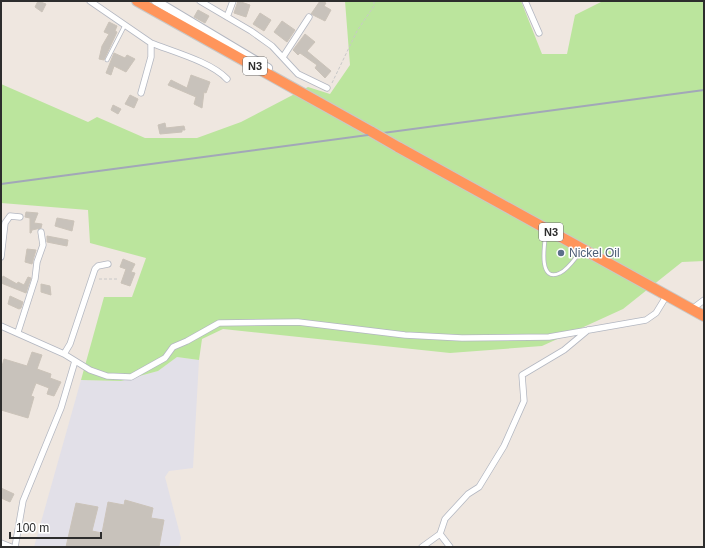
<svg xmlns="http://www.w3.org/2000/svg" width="705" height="548" font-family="Helvetica,sans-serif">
  <rect width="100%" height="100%" fill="#efe7e0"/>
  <path fill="#e2e0e8" d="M 177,357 L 199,360 L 193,468 L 169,471 L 165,477 L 181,538 L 179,547 L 34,547 L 81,380 L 121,381 L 158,371 Z"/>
  <path fill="#bbe59d" d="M 345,1 L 521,1 L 542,54 L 567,54 L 575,15 L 603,1 L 704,1 L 704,261 L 682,262 L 623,309 L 542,346 L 450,353 L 223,329 L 202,339 L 199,360 L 177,357 L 158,371 L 121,381 L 81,380 L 104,297 L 132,297 L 146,258 L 90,243 L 88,210 L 1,203 L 1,84 L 88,122 L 97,117 L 145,138 L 197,138 L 241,122 L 308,87 L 330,94 L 350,65 Z"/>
  <path fill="#c8c2bb" stroke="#cbc3b9" d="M 38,1 L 46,4 L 42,12 L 35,7 Z
    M 238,1 L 250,5 L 246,17 L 234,13 Z
    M 320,1 L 326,3 L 324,6 L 331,10 L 325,21 L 311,14 Z
    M 198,10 L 209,16 L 205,23 L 194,17 Z
    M 260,13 L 271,20 L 264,31 L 253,24 Z
    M 282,21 L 295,30 L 287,42 L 274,32 Z
    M 109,22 L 117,26 L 115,31 L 117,32 L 104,60 L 99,59 L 102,46 L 109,34 L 104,32 Z
    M 305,34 L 315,42 L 307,51 L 331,71 L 325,78 L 315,68 L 317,65 L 300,53 L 298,55 L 293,50 Z
    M 114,53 L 125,58 L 127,55 L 135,59 L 126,72 L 114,66 L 111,75 L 106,73 Z
    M 191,75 L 210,82 L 206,93 L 204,92 L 202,108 L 194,104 L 196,97 L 168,85 L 171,80 L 187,88 Z
    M 130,95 L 138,99 L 134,108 L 125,104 Z
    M 113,105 L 121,109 L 118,114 L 111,110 Z
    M 165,123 L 166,128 L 184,126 L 185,130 L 182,130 L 182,132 L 160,134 L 158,125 Z
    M 26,212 L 38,213 L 34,223 L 42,224 L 41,228 L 32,230 L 31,233 L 30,233 L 30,218 L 25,217 Z
    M 57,218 L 74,221 L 72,231 L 55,226 Z
    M 47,236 L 68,240 L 67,246 L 47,242 Z
    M 27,249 L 36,250 L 32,264 L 25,262 Z
    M 123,259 L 135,264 L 131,272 L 135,273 L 130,286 L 121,283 L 126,269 L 120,267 Z
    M 3,276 L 17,284 L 18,282 L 24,285 L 28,277 L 31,278 L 26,293 L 1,283 Z
    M 41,284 L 50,286 L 51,295 L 41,292 Z
    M 10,296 L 23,302 L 21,308 L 19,309 L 8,304 Z
    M 32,352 L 42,355 L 37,369 L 51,374 L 50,378 L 61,382 L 54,396 L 47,394 L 49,388 L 36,383 L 31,396 L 34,397 L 28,418 L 1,410 L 1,370 L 4,359 L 27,366 Z
    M 1,488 L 14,494 L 10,502 L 1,498 Z
    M 125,500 L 153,508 L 151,518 L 164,520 L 159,547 L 66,547 L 76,503 L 98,507 L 92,531 L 102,533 L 108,502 L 124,505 Z"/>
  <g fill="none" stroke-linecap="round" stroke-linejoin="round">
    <g stroke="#b3b7c1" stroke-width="4.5">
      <path id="lane" d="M 107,60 L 125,25
        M 546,232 C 545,241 537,284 560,273 C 568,270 576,257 582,250"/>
    </g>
    <g stroke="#b3b7c1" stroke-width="7">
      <path id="street" d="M 90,1 L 151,43 L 151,57 L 141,93
        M 200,1 L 251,31 L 272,46 L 298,74 L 327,88
        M 525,1 L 539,33
        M 227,17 L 233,1
        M 151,43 C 174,52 211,62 227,79
        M 283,57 L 309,17
        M 1,257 L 5,223 L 10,216 L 20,217
        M 692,309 L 704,300
        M 1,326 L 64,354 L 90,370 L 107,376 L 131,377 L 165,358 L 173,347 L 187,341 L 219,323 L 298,322 L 405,335 L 462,338 L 549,337 L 646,320 L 656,313 L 667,295
        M 18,332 L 35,279 L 37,262 L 43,245 L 41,232
        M 64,354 L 70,344 L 95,269 L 98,266 L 108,264
        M 440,534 L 450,547
        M 1,543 L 11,547
        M 15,547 L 23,501 L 61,408 L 75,361
        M 422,547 L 440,534 L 445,519 L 468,494 L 479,487 L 504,446 L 524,401 L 522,375 L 564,350 L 588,330"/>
    </g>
    <g stroke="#b3b7c1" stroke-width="10">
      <path id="secondary" d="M 156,1 L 268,68"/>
    </g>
    <g stroke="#c8c8c8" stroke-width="12">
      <path id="highway" d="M 137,1 L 372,132
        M 398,147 L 704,316"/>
    </g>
    <path stroke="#c8c8c8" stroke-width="1" stroke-dasharray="3 2" stroke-linecap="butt" d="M 332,83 L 357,31 L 374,6 L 374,1
      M 99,279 L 117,279"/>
    <use href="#lane" stroke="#fff" stroke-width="3"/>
    <use href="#street" stroke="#fff" stroke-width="5.5"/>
    <use href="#secondary" stroke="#fff" stroke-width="8"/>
    <use href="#highway" stroke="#ff955b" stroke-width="10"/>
    <path stroke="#a2a7b8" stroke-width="2" d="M 1,184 L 704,90"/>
    <g stroke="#c8c8c8" stroke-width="12" stroke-linecap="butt">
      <path id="highway-bridge" d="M 372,132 L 398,147"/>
    </g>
    <use href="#highway-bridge" stroke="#ff955b" stroke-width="10"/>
  </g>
  <circle fill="#5c6f8a" stroke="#fff" stroke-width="1.5" cx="561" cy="253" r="4"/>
  <g text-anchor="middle" stroke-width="3" stroke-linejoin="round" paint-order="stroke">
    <g fill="#fff" stroke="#6c6c6c" stroke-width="1">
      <rect x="243" y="57" width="24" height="18" rx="3"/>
      <rect x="539" y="223" width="24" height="18" rx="3"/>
    </g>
    <g font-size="11" font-weight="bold" fill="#2d2d2d">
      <text x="255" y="70">N3</text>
      <text x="551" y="236">N3</text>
    </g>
    <g font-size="12" fill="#4e5e75" stroke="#fff" text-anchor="start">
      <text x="569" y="257">Nickel Oil</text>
    </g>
  </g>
  <rect width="705" height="548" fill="none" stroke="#2d2d2d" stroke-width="4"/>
  <path d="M10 532v6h91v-6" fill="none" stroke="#2d2d2d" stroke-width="2"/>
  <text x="16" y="532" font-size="12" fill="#2d2d2d" stroke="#ffffff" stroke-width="3" paint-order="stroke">100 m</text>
</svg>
